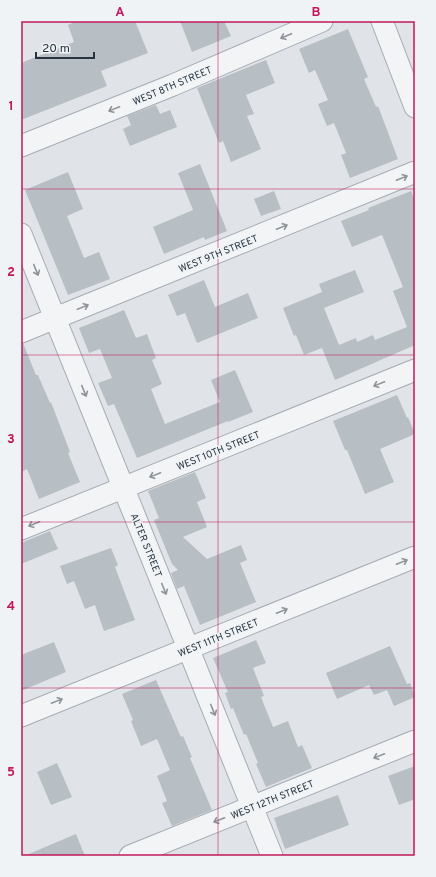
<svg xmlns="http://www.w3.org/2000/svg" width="436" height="877" font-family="Overpass,sans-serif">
  <rect width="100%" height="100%" fill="#e0e4e8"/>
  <path fill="#b7bec4" d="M 76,21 L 135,21 L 148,53 L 101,71 L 107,86 L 21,120 L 21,63 L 74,42 L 68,25 Z
    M 180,21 L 224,21 L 231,36 L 192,52 Z
    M 348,29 L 368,77 L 364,79 L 376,107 L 378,106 L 398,159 L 350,178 L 341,155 L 346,153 L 334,123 L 327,126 L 318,104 L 328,100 L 315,70 L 309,73 L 299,49 Z
    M 266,60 L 275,83 L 246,95 L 254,114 L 247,116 L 261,149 L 231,162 L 223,141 L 219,143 L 197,88 Z
    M 156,105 L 160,114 L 170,110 L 177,127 L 130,146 L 123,129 L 131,125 L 127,116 Z
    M 200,164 L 227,231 L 205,240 L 204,237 L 164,254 L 153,227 L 193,210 L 178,173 Z
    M 68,172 L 83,209 L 67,216 L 84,258 L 99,252 L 110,279 L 68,295 L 25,190 Z
    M 274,191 L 281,209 L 261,216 L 254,199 Z
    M 411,191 L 415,201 L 415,345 L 335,380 L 322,348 L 304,355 L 296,335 L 294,336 L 283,308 L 322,292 L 319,284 L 355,270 L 364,292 L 324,308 L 339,345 L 356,338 L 357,342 L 373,335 L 375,340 L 407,327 L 393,291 L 403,287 L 382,235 L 352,247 L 341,221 L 369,210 L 368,208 Z
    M 204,280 L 215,307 L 248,293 L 258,318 L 197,343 L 185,313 L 177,316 L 168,295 Z
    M 124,310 L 136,338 L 147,334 L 156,358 L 152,360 L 162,384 L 151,389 L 165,424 L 220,402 L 211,380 L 235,370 L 253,412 L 228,422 L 228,421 L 137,458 L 114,404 L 108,406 L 98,383 L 112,378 L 100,349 L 89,353 L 79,328 Z
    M 23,343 L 36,375 L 38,375 L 50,403 L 51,402 L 70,452 L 68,453 L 80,482 L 39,499 L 27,469 L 21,472 L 21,344 Z
    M 397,395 L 407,418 L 408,417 L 415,434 L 380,449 L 394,482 L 365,494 L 347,450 L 345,450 L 333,421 Z
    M 195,472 L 206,498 L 197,502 L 207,527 L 183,537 L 207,559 L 241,545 L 247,560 L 240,563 L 256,602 L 200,625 L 184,586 L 177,589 L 171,573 L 178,570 L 172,564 L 154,520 L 159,518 L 148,491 Z
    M 50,531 L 58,549 L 21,564 L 21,543 Z
    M 111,548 L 118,565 L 115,567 L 135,620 L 104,631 L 95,605 L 85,609 L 74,581 L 67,584 L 60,566 Z
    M 256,640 L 266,663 L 253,668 L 264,696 L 261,697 L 273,727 L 288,721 L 298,747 L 302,745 L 312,768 L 266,787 L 256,764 L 258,763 L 246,734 L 244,735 L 233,708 L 231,709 L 225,693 L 228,692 L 213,658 Z
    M 54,642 L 66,672 L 21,691 L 21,655 Z
    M 390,646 L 407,684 L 410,683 L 415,697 L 394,706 L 387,690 L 374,695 L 369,685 L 337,699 L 326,673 Z
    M 156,680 L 181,737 L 183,736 L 192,757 L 190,758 L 212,810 L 172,826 L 162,803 L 167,801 L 157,776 L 170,770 L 157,739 L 141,746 L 131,721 L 133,720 L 122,694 Z
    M 57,763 L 72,797 L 51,805 L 37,772 Z
    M 415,766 L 415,799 L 399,805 L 388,776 Z
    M 338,795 L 349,825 L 285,849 L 274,818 Z
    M 76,834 L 85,856 L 24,856 Z"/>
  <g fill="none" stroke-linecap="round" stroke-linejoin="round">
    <g stroke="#a5acb2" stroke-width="23">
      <path id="minor" d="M 382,21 L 415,107
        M 21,146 L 173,85 L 322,21
        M 21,234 L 272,856
        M 21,332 L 415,172
        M 21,529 L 415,370
        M 21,716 L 415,557
        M 130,856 L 415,741"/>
    </g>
    <use href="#minor" stroke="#f2f4f6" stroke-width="21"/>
  </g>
  <defs><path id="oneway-shaft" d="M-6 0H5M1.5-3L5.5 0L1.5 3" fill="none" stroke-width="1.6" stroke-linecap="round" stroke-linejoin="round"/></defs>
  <g stroke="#8e949a">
    <use href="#oneway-shaft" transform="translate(286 36) rotate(157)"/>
    <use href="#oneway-shaft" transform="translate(114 109) rotate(158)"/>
    <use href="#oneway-shaft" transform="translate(402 178) rotate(-22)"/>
    <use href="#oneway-shaft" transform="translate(282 227) rotate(-22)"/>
    <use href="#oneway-shaft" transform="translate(36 270) rotate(68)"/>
    <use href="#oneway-shaft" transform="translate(83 307) rotate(-22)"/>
    <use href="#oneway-shaft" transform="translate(379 384) rotate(158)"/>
    <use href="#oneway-shaft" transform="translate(84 391) rotate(68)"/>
    <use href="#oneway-shaft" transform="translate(155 475) rotate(158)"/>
    <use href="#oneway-shaft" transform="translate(34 524) rotate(158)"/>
    <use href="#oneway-shaft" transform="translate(402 562) rotate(-22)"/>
    <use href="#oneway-shaft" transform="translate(164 589) rotate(68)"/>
    <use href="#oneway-shaft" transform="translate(282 611) rotate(-22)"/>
    <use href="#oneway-shaft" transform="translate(57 701) rotate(-22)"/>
    <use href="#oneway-shaft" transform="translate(213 710) rotate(68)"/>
    <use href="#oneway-shaft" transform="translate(379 756) rotate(158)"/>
    <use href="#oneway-shaft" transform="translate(219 820) rotate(158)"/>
  </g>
  <path fill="none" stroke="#c2185b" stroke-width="1" stroke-opacity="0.55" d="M 218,21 L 218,856M 21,189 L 415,189M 21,355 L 415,355M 21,522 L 415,522M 21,688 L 415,688"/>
  <g text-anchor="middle" stroke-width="3" stroke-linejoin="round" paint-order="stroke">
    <g font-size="10" fill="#29343e" stroke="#eff3f6">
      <text transform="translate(172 85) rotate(-23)" y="4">WEST 8TH STREET</text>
      <text transform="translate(218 253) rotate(-22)" y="4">WEST 9TH STREET</text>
      <text transform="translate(218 450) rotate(-22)" y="4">WEST 10TH STREET</text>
      <text transform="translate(147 545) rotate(68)" y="4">ALTER STREET</text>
      <text transform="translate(218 637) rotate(-22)" y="4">WEST 11TH STREET</text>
      <text transform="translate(272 799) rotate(-22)" y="4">WEST 12TH STREET</text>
    </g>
  </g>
  <rect width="436" height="877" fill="none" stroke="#eff3f6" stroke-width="44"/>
  <path d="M36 52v6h58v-6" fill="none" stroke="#29343e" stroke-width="2"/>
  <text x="42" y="52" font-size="12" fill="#29343e" stroke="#eff3f6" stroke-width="3" paint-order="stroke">20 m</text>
  <rect x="22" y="22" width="392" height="833" fill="none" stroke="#c2185b" stroke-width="1.5"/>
  <g font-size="13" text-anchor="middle" font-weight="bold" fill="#c2185b">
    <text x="120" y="16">A</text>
    <text x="316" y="16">B</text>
    <text x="11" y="110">1</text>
    <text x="11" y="276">2</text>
    <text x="11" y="443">3</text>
    <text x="11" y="610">4</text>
    <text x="11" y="776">5</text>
  </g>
</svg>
